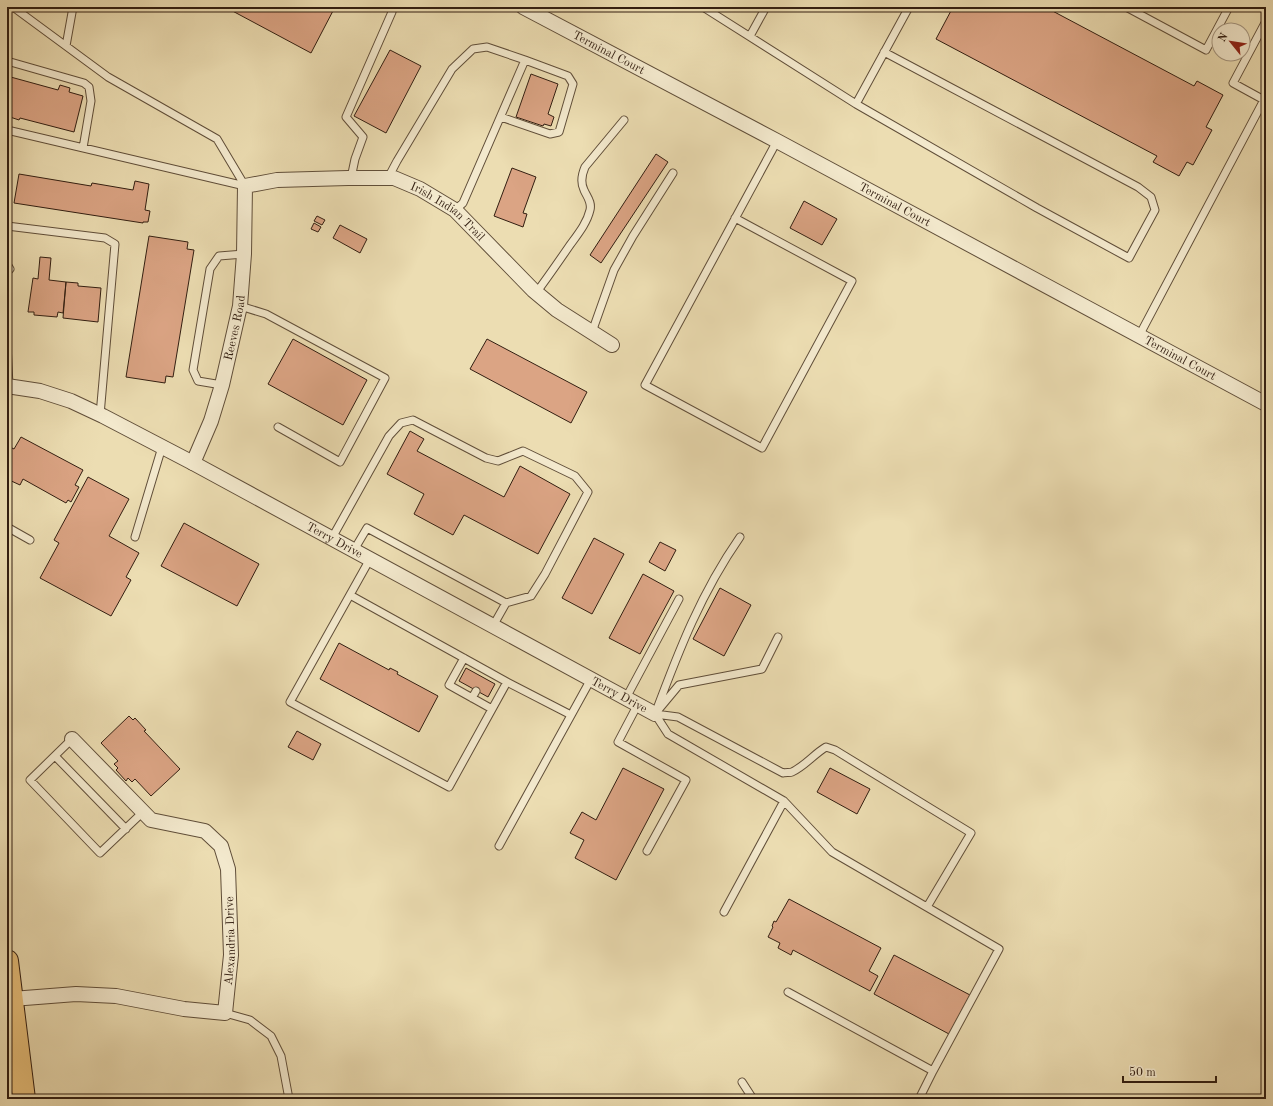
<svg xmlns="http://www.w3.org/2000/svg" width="1273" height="1106" font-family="'Old Standard TT',serif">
  <rect width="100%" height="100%" fill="#ecddb2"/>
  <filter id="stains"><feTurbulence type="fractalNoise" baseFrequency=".005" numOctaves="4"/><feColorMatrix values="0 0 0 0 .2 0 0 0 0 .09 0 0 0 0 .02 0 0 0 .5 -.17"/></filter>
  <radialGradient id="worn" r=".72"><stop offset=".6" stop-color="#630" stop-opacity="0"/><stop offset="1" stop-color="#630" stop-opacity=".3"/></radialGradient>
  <path fill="#dba484" stroke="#321e11" d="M 225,7 L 335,7 L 311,53 Z
    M 953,7 L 1045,7 L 1194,86 L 1197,81 L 1223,95 L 1206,127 L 1212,130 L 1193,165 L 1187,162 L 1179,176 L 1153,162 L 1157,156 L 936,39 Z
    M 390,50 L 421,66 L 386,133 L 354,116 Z
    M 531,74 L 558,84 L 548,114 L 554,117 L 551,126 L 544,124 L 543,126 L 516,117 Z
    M 7,76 L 58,90 L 60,85 L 70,88 L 69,92 L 83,96 L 74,132 L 20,118 L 19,120 L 7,116 Z
    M 656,154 L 668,162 L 601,263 L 590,255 Z
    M 512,168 L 536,177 L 523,213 L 527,214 L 523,227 L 494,216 Z
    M 19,174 L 91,186 L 92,183 L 133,190 L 135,181 L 149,184 L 145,210 L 150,211 L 148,222 L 143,222 L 143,223 L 14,203 Z
    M 804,201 L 837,219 L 822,245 L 790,228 Z
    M 317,216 L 325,220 L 322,225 L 314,221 Z
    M 314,223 L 321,227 L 318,232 L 311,229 Z
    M 340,225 L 367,239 L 360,253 L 333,238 Z
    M 149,236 L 188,242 L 187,249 L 194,250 L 173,377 L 166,376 L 165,383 L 126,377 Z
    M 40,257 L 51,258 L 49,280 L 66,282 L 63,313 L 58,312 L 57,317 L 34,315 L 34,312 L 28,312 L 33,278 L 38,279 Z
    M 66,282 L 78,283 L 78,286 L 101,288 L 98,322 L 63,318 Z
    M 293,339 L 367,380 L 343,425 L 268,384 Z
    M 487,339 L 587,392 L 571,423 L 470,369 Z
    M 410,431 L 424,439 L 417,451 L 504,497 L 520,466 L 570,494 L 538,554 L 464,515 L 453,535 L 414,514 L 424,494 L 387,474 Z
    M 21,437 L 83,470 L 75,485 L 79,487 L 71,502 L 68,500 L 66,503 L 23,479 L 20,485 L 7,479 L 7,463 L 10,457 L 7,456 L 12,448 L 14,449 Z
    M 88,477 L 129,499 L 109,536 L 139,553 L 126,577 L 131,580 L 111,616 L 40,578 L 59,543 L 54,540 Z
    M 184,523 L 259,564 L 237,606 L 161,566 Z
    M 594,538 L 624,554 L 592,614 L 562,598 Z
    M 660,542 L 676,550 L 665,571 L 649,562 Z
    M 643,574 L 674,591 L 640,654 L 609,638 Z
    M 720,588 L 751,605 L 724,656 L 693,639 Z
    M 339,643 L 389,670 L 390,668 L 398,672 L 397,674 L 438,696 L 419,732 L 320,679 Z
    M 466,668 L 495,684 L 488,697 L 459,681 Z
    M 129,716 L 133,720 L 135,718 L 146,730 L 144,731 L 180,769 L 151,796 L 135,779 L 132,782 L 128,778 L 126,781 L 116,770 L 118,768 L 114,764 L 118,761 L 101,743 Z
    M 297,731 L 321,744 L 313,760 L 288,747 Z
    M 623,768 L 664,789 L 616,880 L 575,858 L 584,840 L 570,833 L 582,812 L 596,820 Z
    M 830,768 L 870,789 L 857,814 L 817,792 Z
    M 789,899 L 881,948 L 869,971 L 878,976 L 870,991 L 793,950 L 791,955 L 778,948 L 780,943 L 768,937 L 773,927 L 772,926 L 774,921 L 776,922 Z
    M 894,955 L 970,995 L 949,1034 L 874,994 Z"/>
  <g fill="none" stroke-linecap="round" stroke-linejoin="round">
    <g stroke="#604e39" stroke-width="9">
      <path id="lane" d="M 13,7 L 108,77 L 217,139 L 245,186
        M 703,7 L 856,104 L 1037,208 L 1129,258 L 1155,210 L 1151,197 L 1138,187 L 884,52
        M 1126,7 L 1206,50 L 1229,7
        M 750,36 L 766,7
        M 66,46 L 73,7
        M 7,61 L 84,83 L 89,87 L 91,101 L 83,148
        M 1264,100 L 1233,83 L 1266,21
        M 856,104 L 909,7
        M 501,117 L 550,134 L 559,132 L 573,84 L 568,76 L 525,60
        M 7,130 L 245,186
        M 351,178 L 355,159 L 363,137 L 346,117 L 392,12
        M 388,178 L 397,161 L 452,69 L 473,49 L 487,47 L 525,60 L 463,203 L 455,210
        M 735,218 L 852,281 L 762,448 L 645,385 L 777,141
        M 7,226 L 105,238 L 115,244 L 100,415
        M 7,264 L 10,269 L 7,272
        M 536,293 C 548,277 559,261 570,245 C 578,234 587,223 590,210 C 592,202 587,197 584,190 C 580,182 582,174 585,167 L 624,120
        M 240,306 L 266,314 L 385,378 L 340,462 L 278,427
        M 592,332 L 614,270 L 633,236 L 673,173
        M 1139,336 L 1266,96
        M 7,343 L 9,386 L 7,396
        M 222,385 L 198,381 L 193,370 L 210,269 L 219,256 L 244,254
        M 7,527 L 30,540
        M 135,537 L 162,447
        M 332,538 L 389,436 L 401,423 L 413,420 L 486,458 L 498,461 L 523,451 L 575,476 L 588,492 L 545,574 L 531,596 L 506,603
        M 354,550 L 367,528 L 506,603 L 493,626
        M 350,595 L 507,682 L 449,787 L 290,702 L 370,559
        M 464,658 L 449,685 L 492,709
        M 507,682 L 571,715
        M 472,698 L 476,691
        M 626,698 L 679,599
        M 638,704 L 618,742 L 686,780 L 647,851
        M 659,709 L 679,685 L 762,669 L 778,637
        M 655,714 L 678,717 L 783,773 C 786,772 790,773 792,772 C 805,766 814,754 826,747 L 835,750 L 971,833 L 927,907
        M 655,714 L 668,734 L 784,801 L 724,912
        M 655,714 C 679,650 701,593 740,537
        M 72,739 L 30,780 L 100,853 L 143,812
        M 55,756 L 126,829
        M 784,801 L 832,852 L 999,949 L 933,1071 L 788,992
        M 499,846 L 591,679
        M 225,1013 L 250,1020 L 271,1036 L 281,1056 L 289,1099
        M 742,1082 L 753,1099
        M 919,1099 L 933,1071"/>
    </g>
    <g stroke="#604e39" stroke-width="16">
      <g id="street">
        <path id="s1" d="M 523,7 L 777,141 L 1266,404"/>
        <path id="s2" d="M 7,386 L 40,391 L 71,401 L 103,416 L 193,463 L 655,714"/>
        <path id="s3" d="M 193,463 L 211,421 L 222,385 L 240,306 L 244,254 L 245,186 L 277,180 L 348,178 L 394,178 L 420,189 L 455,210 L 533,290 L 557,310 L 612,345"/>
        <path id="s4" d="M 12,999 L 76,994 L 116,996 L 184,1009 L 225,1013 L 231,955 L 228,869 L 221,846 L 205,831 L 151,820 L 72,739"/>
      </g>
    </g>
    <g stroke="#321e11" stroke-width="24">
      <path id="primary" d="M 7,961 L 24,1099"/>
    </g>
    <use href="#lane" stroke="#f3e9cd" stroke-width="7"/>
    <use href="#street" stroke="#f3e9cd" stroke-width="14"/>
    <use href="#primary" stroke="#e6be79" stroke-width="22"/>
  </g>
  <g text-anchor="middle" stroke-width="3.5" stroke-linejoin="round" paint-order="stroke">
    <g font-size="12" fill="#321e11" stroke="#f3e9cd">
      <text dy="4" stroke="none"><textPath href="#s1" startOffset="97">Terminal Court</textPath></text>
      <text dy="4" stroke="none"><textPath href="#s1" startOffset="421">Terminal Court</textPath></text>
      <text dy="4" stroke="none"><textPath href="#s3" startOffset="498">Irish Indian Trail</textPath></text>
      <text dy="4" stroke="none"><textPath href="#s3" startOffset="142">Reeves Road</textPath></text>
      <text dy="4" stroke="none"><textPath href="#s1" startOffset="745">Terminal Court</textPath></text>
      <text dy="4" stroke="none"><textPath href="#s2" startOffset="364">Terry Drive</textPath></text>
      <text dy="4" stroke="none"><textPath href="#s2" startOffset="688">Terry Drive</textPath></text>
      <text dy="4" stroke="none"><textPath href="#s4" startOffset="287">Alexandria Drive</textPath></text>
    </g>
  </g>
  <rect width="1273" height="1106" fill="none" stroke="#ecddb2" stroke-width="24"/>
  <rect x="8" y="8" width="1257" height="1090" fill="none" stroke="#321e11" stroke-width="2"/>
  <rect x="12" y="12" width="1249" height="1082" fill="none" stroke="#321e11"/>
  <g transform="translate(1231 42) rotate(300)"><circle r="19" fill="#f3e9cd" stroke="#a69882"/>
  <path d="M0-3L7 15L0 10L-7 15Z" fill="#8f2418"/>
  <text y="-6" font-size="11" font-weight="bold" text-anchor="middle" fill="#321e11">N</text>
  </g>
  <path d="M1123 1076v6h93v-6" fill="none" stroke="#321e11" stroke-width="2"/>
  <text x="1129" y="1076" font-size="12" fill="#321e11" stroke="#f3e9cd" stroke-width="3" paint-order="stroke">50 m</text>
  <rect width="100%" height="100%" filter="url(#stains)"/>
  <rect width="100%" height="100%" fill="url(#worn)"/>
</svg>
